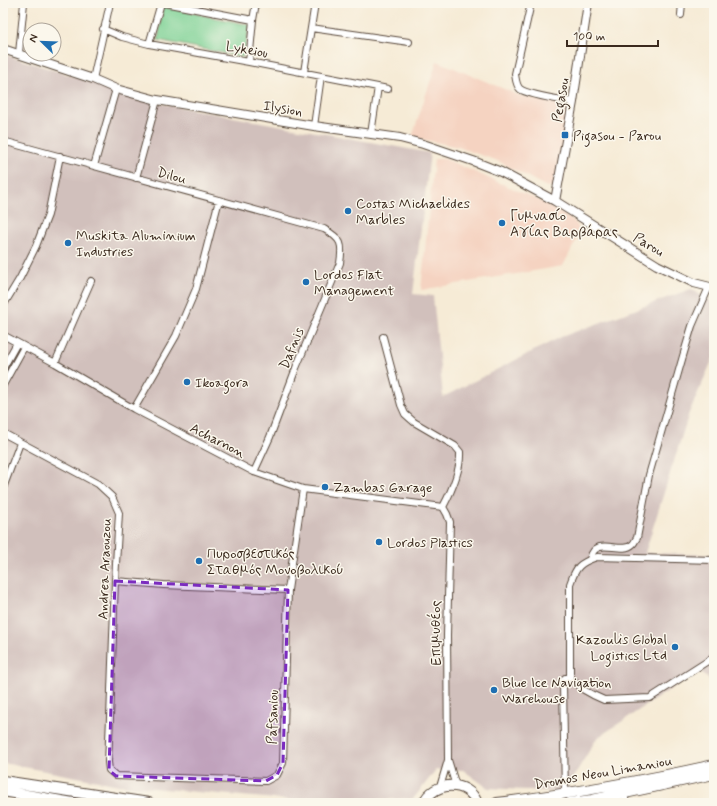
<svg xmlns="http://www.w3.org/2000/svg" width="717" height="806" font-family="Mynerve,sans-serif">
  <rect width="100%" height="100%" fill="#fbf7ec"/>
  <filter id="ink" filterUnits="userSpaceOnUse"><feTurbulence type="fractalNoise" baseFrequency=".025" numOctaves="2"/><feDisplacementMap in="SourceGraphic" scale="8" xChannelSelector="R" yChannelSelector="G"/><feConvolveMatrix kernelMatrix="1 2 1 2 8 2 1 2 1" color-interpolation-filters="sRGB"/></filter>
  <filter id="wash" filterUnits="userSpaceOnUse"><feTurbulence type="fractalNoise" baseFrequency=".012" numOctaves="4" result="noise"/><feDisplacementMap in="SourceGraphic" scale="16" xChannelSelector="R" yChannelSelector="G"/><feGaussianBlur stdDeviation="0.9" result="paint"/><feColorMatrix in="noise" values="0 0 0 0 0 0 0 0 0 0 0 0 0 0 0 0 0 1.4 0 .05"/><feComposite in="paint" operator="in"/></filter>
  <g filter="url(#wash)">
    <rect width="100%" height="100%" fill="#f6ebd6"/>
    <path fill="#f5d3c1" d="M 437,61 L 516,94 L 571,106 L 555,184 L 552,186 L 547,187 L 498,161 L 458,147 L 412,137 Z
      M 434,159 L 445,159 L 543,202 L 573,220 L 578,226 L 578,237 L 563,266 L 421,290 Z"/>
    <path fill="#d1c0bc" d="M 3,54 L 157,103 L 430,153 L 413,294 L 433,296 L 443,397 L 561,337 L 691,289 L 714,302 L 714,356 L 689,413 L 645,553 L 714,555 L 714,684 L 699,670 L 597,738 L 564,792 L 488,788 L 463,770 L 436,770 L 413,799 L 299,801 L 119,785 L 3,763 Z"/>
    <path fill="#7dd194" stroke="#5c7e59" d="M 163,7 L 250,25 L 243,57 L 158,40 Z"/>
  </g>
  <g filter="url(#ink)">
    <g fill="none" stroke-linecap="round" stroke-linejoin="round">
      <g stroke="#57473a" stroke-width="8">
        <path id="minor" d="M 164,3 L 253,20
          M 531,3 L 515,74 C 516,80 516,85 520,89 C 528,95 562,100 573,102
          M 681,15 L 682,3
          M 311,28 L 409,42
          M 103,29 L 122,37 L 149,44 L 249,62 L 388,89
          M 149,44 L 161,3
          M 19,53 L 24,3
          M 249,62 L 253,20 L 256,3
          M 304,72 L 315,3
          M 93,79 L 110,3
          M 314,126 L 321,76
          M 371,134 L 378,87
          M 3,141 L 324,229 C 342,239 343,244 340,263 L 296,368 L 270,437 L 254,472
          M 94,166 L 116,89
          M 136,178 L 157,100
          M 3,306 L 20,278 L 36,246 L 48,215 L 60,156
          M 3,335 L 55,363 L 134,409 L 254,472 L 303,489 L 443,507
          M 383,337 L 401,405 L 405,414 L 414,422 L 455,446 L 460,452 C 461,470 451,492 443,507
          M 55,363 L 91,281
          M 3,368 L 17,343
          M 3,385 L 24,347
          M 134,409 L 176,336 L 196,289 L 219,200
          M 3,433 L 98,484 L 112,497 L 119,513 L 115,581 L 110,718 L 108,762 L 109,770 L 116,776 L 266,781 L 277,775 L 283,763 L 288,590 L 303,489
          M 3,488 L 20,443
          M 443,507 L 447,514 L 450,522 L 447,635 L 448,760 L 456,786
          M 590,559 C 596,534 621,556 633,544 C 635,542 635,540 637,538 L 649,475 L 683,356 L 692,326 L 709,287
          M 115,581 L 164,585 L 288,590
          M 570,678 L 570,584 C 576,567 579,563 597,557 L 714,560
          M 440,787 L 448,760
          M 622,791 L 624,793 L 626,803
          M 565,794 L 563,685 L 563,680 L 565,678 L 570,678 L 584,690 L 593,695 L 604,700 L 650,698 L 714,657
          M 605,797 L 616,803"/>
      </g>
      <g stroke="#57473a" stroke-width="10">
        <path id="tertiary" d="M 3,49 L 93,79 L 116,89 L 157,100 L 314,126 L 400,138 L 423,144 L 473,161 L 501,172 L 555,201 L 657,265 L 694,283 L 714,288
          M 555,201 L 573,102 L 588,3"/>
      </g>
      <g stroke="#57473a" stroke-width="12">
        <path id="primary" d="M 3,781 L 149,803
          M 3,791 L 73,803
          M 424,803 C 433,781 468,779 477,803
          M 497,803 C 570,794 642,781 714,765
          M 570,803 L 592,800 L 714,774"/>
      </g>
      <use href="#minor" stroke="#fff" stroke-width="6"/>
      <use href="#tertiary" stroke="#fff" stroke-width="8"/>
      <use href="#primary" stroke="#fff" stroke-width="10"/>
    </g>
  </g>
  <path fill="#7b2cbf" fill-opacity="0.2" stroke="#7b2cbf" stroke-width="3" stroke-dasharray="8 5" stroke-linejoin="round" d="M 115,581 L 288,590 L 283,763 L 277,775 L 266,781 L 116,776 L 109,770 Z"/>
  <g fill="#1f6fb2" stroke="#fbf7ec" stroke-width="1.5">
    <rect x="561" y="131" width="8" height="8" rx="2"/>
    <circle cx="348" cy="211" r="4"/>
    <circle cx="502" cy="223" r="4"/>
    <circle cx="68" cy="243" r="4"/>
    <circle cx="306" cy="282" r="4"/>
    <circle cx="187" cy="382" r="4"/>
    <circle cx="325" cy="487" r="4"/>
    <circle cx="379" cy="542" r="4"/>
    <circle cx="199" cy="561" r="4"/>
    <circle cx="675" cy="647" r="4"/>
    <circle cx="494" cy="690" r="4"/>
  </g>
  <g text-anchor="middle" stroke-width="3" stroke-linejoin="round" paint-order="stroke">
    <g font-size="14" fill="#3b2a1e" stroke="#fbf7ec">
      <text transform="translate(247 49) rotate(10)" y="5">Lykeiou</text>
      <text transform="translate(560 100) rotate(-80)" y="5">Pegasou</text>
      <text transform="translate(283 108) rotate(9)" y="5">Ilysion</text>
      <text transform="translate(172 175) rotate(15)" y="5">Dilou</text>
      <text transform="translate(649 244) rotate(31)" y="5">Parou</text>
      <text transform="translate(291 348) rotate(-68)" y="5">Dafnis</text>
      <text transform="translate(218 440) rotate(27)" y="5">Acharnon</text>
      <text transform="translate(104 569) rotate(-88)" y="5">Andrea Araouzou</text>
      <text transform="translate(435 633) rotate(-90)" y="5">Επιμυθέος</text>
      <text transform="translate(272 717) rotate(-88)" y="5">Pafsaniou</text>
      <text transform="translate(603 772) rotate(-10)" y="5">Dromos Neou Limaniou</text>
    </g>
    <g font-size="14" fill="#3b2a1e" stroke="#fbf7ec" text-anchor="start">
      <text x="573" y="140">Pigasou - Parou</text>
      <text x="356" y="208">Costas Michaelides<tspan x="356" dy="16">Marbles</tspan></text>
      <text x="510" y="220">Γυμνασίο<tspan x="510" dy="16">Αγίας Βαρβάρας</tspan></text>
      <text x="76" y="240">Muskita Aluminium<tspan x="76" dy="16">Industries</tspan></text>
      <text x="314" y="279">Lordos Flat<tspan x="314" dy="16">Management</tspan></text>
      <text x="195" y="387">Ikoagora</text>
      <text x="333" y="492">Zambas Garage</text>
      <text x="387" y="547">Lordos Plastics</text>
      <text x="207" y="558">Πυροσβεστικός<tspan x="207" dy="16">Σταθμός Μονοβολικού</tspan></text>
      <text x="667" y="644" text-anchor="end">Kazoulis Global<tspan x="667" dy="16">Logistics Ltd</tspan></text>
      <text x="502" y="687">Blue Ice Navigation<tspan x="502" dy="16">Warehouse</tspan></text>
    </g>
  </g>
  <rect width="717" height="806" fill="none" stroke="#fbf7ec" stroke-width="16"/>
  <g transform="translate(42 42) rotate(293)"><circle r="19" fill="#fbf7ec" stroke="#aea59a"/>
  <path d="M0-3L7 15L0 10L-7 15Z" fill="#1f6fb2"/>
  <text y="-6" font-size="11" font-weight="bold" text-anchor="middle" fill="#3b2a1e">N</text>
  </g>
  <path d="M567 40v6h91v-6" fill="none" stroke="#3b2a1e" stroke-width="2"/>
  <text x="573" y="40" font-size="12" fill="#3b2a1e" stroke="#fbf7ec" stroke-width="3" paint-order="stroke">100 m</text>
</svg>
